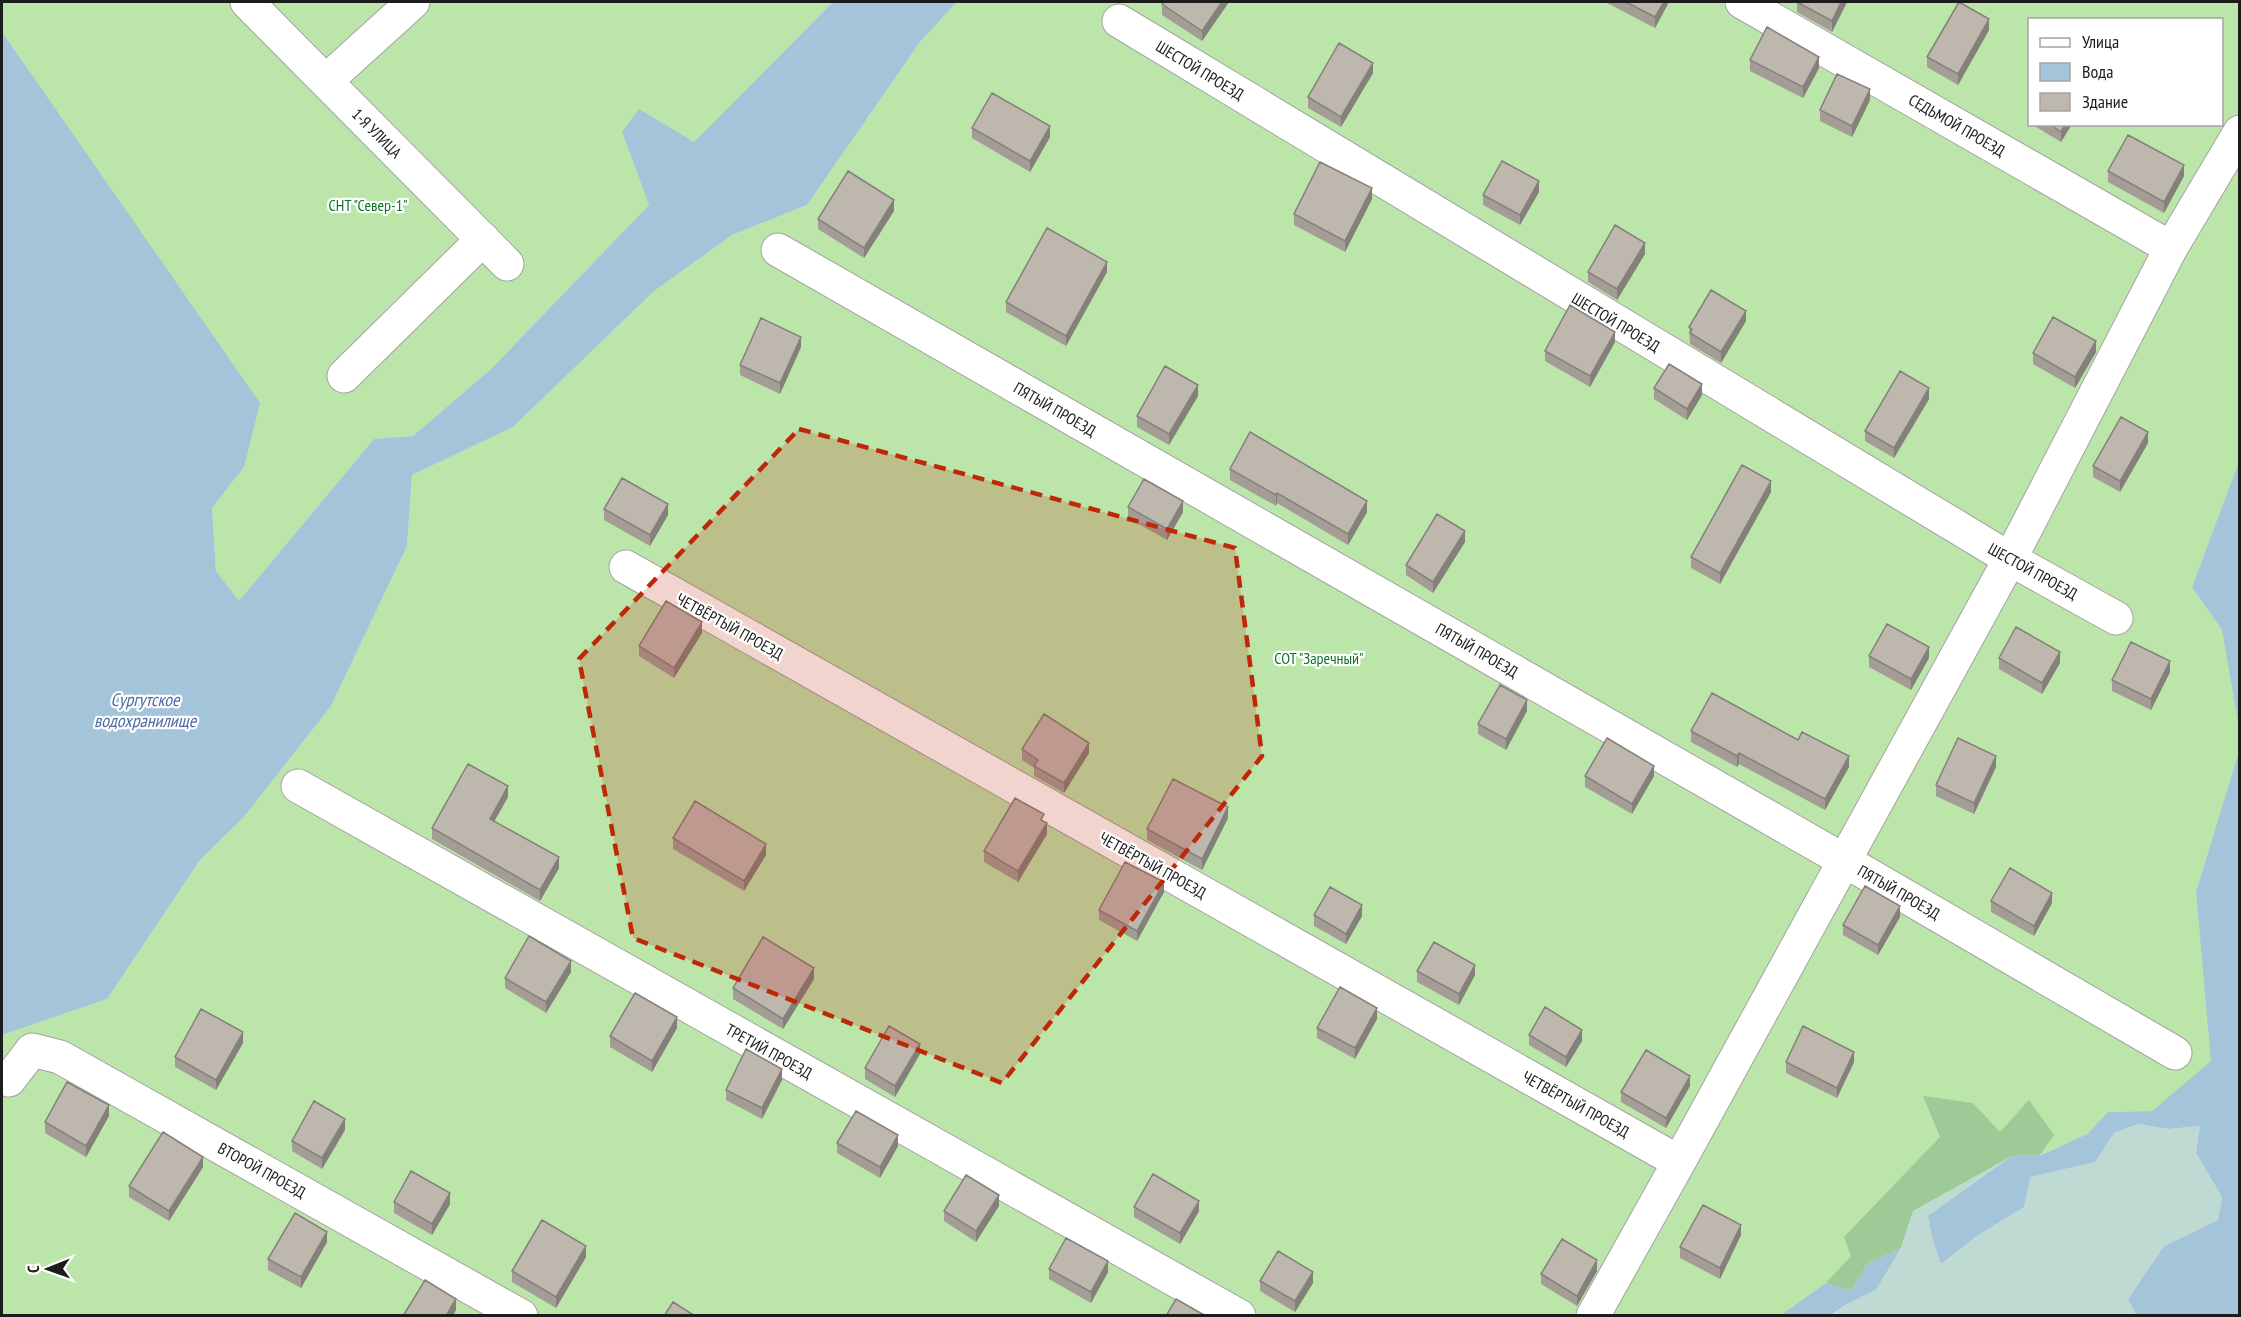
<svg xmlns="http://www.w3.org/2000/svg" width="2241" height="1317" font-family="'PT Sans Narrow',sans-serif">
  <rect width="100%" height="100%" fill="#edebe2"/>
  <path fill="#bce5a9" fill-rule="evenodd" d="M 2,2 L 833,2 L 694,142 L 639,110 L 622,132 L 649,205 L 491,369 L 413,436 L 374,439 L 239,601 L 216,571 L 212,508 L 244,467 L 51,105 L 2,32 Z
    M 957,2 L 2239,2 L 2239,461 L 2192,587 L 2222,630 L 2240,727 L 2239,751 L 2196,892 L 2212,1061 L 2152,1111 L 2108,1112 L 2087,1134 L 2040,1155 L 1901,1248 L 1867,1264 L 1851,1291 L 1826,1283 L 1781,1316 L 2,1315 L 2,1035 L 107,999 L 200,860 L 244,817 L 331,706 L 407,546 L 412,475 L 513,427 L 653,292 L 732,235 L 807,205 L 920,42 ZM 2030,20 L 2222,20 L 2222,124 L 2030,124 Z"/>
  <path fill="#9eca98" d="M 1923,1096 L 1973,1103 L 2000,1132 L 2029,1100 L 2054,1135 L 2040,1155 L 2012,1156 L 1913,1211 L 1901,1248 L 1867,1264 L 1851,1291 L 1826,1283 L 1851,1256 L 1844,1237 L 1940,1137 Z"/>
  <path fill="#bfdad2" d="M 2140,1124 L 2168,1129 L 2200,1126 L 2196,1153 L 2222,1197 L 2218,1220 L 2164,1246 L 2128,1299 L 2136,1315 L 1831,1316 L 1845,1305 L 1876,1290 L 1901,1248 L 1913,1211 L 2012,1156 L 1928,1216 L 1933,1241 L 1941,1264 L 1981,1233 L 2030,1177 L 2094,1162 L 2114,1133 Z"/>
  <path fill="#a3c4d9" d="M 833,2 L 957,2 L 920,42 L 807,205 L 732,235 L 653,292 L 513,427 L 412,475 L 407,546 L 331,706 L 244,817 L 200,860 L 107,999 L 2,1035 L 2,32 L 260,403 L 244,467 L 212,508 L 216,571 L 239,601 L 374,439 L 413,436 L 491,369 L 649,205 L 622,132 L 639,109 L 694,142 Z
    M 2239,461 L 2239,727 L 2222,630 L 2192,587 Z
    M 2239,751 L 2239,1315 L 2136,1315 L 2128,1299 L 2164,1246 L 2218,1220 L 2222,1197 L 2196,1153 L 2200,1126 L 2168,1129 L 2139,1124 L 2114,1133 L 2095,1162 L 2030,1177 L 2024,1207 L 1981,1233 L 1941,1264 L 1933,1241 L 1928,1216 L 2012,1156 L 2041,1155 L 2087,1134 L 2108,1112 L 2152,1111 L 2211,1061 L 2196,892 Z
    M 1901,1248 L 1876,1290 L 1845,1305 L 1831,1315 L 1781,1315 L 1826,1283 L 1851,1291 L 1867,1264 Z"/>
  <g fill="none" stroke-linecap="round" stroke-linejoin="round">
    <g stroke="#a3a3a3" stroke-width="35">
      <path id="minor" d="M 247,2 L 507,264
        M 1742,2 L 2171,248
        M 1119,21 L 2010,559 L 2116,618
        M 326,81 L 413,2
        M 778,250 L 1845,861 L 2175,1053
        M 344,376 L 483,239
        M 626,567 L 1679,1162
        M 298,786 L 1239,1316
        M 9,1080 L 32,1050 L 60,1057 L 521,1316
        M 1593,1316 L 1679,1162 L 2010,559 L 2171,248 L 2240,132"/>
    </g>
    <use href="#minor" stroke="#fff" stroke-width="33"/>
  </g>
  <path fill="#a39d96" d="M 1164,2 L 1229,2 L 1202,41 L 1162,15 L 1162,4 Z
    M 1605,2 L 1669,2 L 1655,28 Z
    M 1797,2 L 1847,2 L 1832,32 L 1797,12 Z
    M 1989,30 L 1958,85 L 1927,67 L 1927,57 Z
    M 1750,60 L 1819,68 L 1803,98 L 1750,71 Z
    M 1373,73 L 1341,127 L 1308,108 L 1308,97 Z
    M 1870,100 L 1852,137 L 1820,121 L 1820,110 Z
    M 2030,110 L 2030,124 L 2028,123 L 2028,112 Z
    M 2031,124 L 2072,124 L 2061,142 Z
    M 972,128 L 1050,137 L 1030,172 L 972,138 Z
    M 2108,171 L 2184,176 L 2164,213 L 2108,182 Z
    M 1539,192 L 1520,225 L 1483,205 L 1483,195 Z
    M 1372,199 L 1345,252 L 1294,225 L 1294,214 Z
    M 894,211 L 864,258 L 818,229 L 818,219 Z
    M 1645,254 L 1617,300 L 1588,282 L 1588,272 Z
    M 1107,272 L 1066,346 L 1006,312 L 1006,302 Z
    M 1746,321 L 1721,363 L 1690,344 L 1689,327 Z
    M 1615,342 L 1590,387 L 1545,361 L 1545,351 Z
    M 801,347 L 780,394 L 740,375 L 740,365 Z
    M 2096,352 L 2075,388 L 2033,364 L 2033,353 Z
    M 1654,388 L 1702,395 L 1687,420 L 1654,399 Z
    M 1198,396 L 1169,445 L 1137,427 L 1137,416 Z
    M 1929,399 L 1894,458 L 1865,441 L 1865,431 Z
    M 2148,443 L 2120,492 L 2093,477 L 2093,466 Z
    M 1230,469 L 1367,512 L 1348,545 L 1277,503 L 1276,506 L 1230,480 Z
    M 1771,492 L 1720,584 L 1691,568 L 1691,557 Z
    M 1128,507 L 1183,512 L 1167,540 L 1128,518 Z
    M 604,509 L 668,515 L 650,546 L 604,520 Z
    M 1465,542 L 1433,593 L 1406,575 L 1406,565 Z
    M 702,633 L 674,678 L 639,656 L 639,646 Z
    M 1869,656 L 1929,658 L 1911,690 L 1869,667 Z
    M 1999,658 L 2060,663 L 2042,694 L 1999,669 Z
    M 2170,672 L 2151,710 L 2112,691 L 2112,680 Z
    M 1527,711 L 1506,750 L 1478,734 L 1478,724 Z
    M 1691,731 L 1798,740 L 1849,767 L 1825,810 L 1739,764 L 1737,767 L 1691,742 Z
    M 1022,749 L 1089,753 L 1064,793 L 1034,776 L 1034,768 L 1022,760 Z
    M 1996,767 L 1974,814 L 1936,796 L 1936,785 Z
    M 1585,776 L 1654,776 L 1632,814 L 1585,787 Z
    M 508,797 L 494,821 L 559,868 L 540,901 L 432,839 L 432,828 Z
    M 1228,818 L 1202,870 L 1147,840 L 1147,829 Z
    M 1044,822 L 1047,834 L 1018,882 L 984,862 L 984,851 Z
    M 673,838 L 766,855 L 744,891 L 673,849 Z
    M 1164,892 L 1137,941 L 1099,920 L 1099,910 Z
    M 1991,901 L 2052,903 L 2034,936 L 1991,912 Z
    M 1314,915 L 1362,916 L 1346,944 L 1314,926 Z
    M 1900,917 L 1878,955 L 1843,935 L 1843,925 Z
    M 1417,971 L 1475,975 L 1459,1005 L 1417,982 Z
    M 571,972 L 546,1013 L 505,988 L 505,978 Z
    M 814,979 L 783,1029 L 733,999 L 733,988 Z
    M 1377,1019 L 1355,1059 L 1317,1038 L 1317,1028 Z
    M 677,1028 L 652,1072 L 610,1047 L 610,1036 Z
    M 1529,1035 L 1582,1041 L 1566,1067 L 1529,1045 Z
    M 243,1043 L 216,1090 L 175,1067 L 175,1057 Z
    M 920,1054 L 895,1097 L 865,1079 L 865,1068 Z
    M 1786,1062 L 1854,1062 L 1837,1098 L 1786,1073 Z
    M 782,1080 L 762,1119 L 726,1100 L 726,1090 Z
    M 1690,1086 L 1666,1128 L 1621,1102 L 1621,1092 Z
    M 109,1116 L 86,1157 L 45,1133 L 45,1122 Z
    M 345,1130 L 322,1169 L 292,1151 L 292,1141 Z
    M 837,1143 L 898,1146 L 880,1178 L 837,1153 Z
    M 203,1167 L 169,1221 L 129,1197 L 129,1186 Z
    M 394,1202 L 450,1204 L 432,1235 L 394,1213 Z
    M 999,1206 L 976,1242 L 944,1221 L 944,1211 Z
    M 1134,1207 L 1199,1211 L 1180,1244 L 1134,1217 Z
    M 1741,1235 L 1720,1279 L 1680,1258 L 1680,1247 Z
    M 327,1242 L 301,1288 L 268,1270 L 268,1259 Z
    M 586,1257 L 556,1308 L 512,1282 L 512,1271 Z
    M 1049,1269 L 1108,1272 L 1091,1303 L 1049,1279 Z
    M 1597,1271 L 1577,1306 L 1541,1284 L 1541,1274 Z
    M 1260,1281 L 1313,1283 L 1295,1312 L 1260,1291 Z"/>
  <path fill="#84807a" d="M 1222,2 L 1229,2 L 1202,41 L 1202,31 Z
    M 1664,2 L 1669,2 L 1655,28 L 1655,17 Z
    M 1841,2 L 1847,2 L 1832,32 L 1832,21 Z
    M 1989,19 L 1989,30 L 1958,85 L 1958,74 Z
    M 1819,57 L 1819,68 L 1803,98 L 1803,87 Z
    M 1373,63 L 1373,73 L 1341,127 L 1341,117 Z
    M 1870,89 L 1870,100 L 1852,137 L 1852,126 Z
    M 2065,124 L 2072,124 L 2061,142 L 2061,132 Z
    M 1050,126 L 1050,137 L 1030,172 L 1030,161 Z
    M 2184,165 L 2184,176 L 2164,213 L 2164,202 Z
    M 1539,181 L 1539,192 L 1520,225 L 1520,215 Z
    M 1372,188 L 1372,199 L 1345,252 L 1345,241 Z
    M 894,200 L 894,211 L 864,258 L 864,248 Z
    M 1645,243 L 1645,254 L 1617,300 L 1617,289 Z
    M 1107,262 L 1107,272 L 1066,346 L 1066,336 Z
    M 1746,311 L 1746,321 L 1721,363 L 1721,352 Z
    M 1615,332 L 1615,342 L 1590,387 L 1590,376 Z
    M 801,337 L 801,347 L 780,394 L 780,383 Z
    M 2096,341 L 2096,352 L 2075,388 L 2075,377 Z
    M 1702,384 L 1702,395 L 1687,420 L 1687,409 Z
    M 1198,385 L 1198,396 L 1169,445 L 1169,434 Z
    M 1929,388 L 1929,399 L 1894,458 L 1894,448 Z
    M 2148,432 L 2148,443 L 2120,492 L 2120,481 Z
    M 1771,481 L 1771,492 L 1720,584 L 1720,573 Z
    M 1277,493 L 1277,503 L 1276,506 L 1276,495 Z
    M 1183,501 L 1183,512 L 1167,540 L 1167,529 Z
    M 1367,501 L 1367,512 L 1348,545 L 1348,534 Z
    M 668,504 L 668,515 L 650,546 L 650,535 Z
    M 1465,531 L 1465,542 L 1433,593 L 1433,582 Z
    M 702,622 L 702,633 L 674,678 L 674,668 Z
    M 1929,647 L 1929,658 L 1911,690 L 1911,679 Z
    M 2060,652 L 2060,663 L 2042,694 L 2042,683 Z
    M 2170,661 L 2170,672 L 2151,710 L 2151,699 Z
    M 1527,700 L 1527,711 L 1506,750 L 1506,739 Z
    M 1089,743 L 1089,753 L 1064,793 L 1064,783 Z
    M 1739,753 L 1739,764 L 1737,767 L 1737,756 Z
    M 1849,756 L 1849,767 L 1825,810 L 1825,799 Z
    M 1996,756 L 1996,767 L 1974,814 L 1974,803 Z
    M 1654,766 L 1654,776 L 1632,814 L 1632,804 Z
    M 508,786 L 508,797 L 490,829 L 490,819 Z
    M 1228,807 L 1228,818 L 1202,870 L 1202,859 Z
    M 1047,823 L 1047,834 L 1018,882 L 1018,871 Z
    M 766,844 L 766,855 L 744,891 L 744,881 Z
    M 559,857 L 559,868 L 540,901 L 540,890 Z
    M 1164,882 L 1164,892 L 1137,941 L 1137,931 Z
    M 2052,893 L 2052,903 L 2034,936 L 2034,926 Z
    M 1362,905 L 1362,916 L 1346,944 L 1346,934 Z
    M 1900,906 L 1900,917 L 1878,955 L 1878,945 Z
    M 571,961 L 571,972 L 546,1013 L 546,1002 Z
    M 1475,965 L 1475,975 L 1459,1005 L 1459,994 Z
    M 814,968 L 814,979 L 783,1029 L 783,1019 Z
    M 1377,1008 L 1377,1019 L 1355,1059 L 1355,1048 Z
    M 677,1017 L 677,1028 L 652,1072 L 652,1061 Z
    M 1582,1030 L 1582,1041 L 1566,1067 L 1566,1057 Z
    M 243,1032 L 243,1043 L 216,1090 L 216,1080 Z
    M 920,1044 L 920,1054 L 895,1097 L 895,1086 Z
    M 1854,1052 L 1854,1062 L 1837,1098 L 1837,1088 Z
    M 782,1069 L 782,1080 L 762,1119 L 762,1108 Z
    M 1690,1076 L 1690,1086 L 1666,1128 L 1666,1118 Z
    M 109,1105 L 109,1116 L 86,1157 L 86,1146 Z
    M 345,1119 L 345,1130 L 322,1169 L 322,1158 Z
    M 898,1135 L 898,1146 L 880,1178 L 880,1167 Z
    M 203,1157 L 203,1167 L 169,1221 L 169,1211 Z
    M 450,1193 L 450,1204 L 432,1235 L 432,1224 Z
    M 999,1195 L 999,1206 L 976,1242 L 976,1231 Z
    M 1199,1201 L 1199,1211 L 1180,1244 L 1180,1233 Z
    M 1741,1225 L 1741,1235 L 1720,1279 L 1720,1268 Z
    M 327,1232 L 327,1242 L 301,1288 L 301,1277 Z
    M 586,1246 L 586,1257 L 556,1308 L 556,1297 Z
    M 1597,1260 L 1597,1271 L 1577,1306 L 1577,1296 Z
    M 1108,1261 L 1108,1272 L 1091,1303 L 1091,1292 Z
    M 1313,1272 L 1313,1283 L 1295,1312 L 1295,1301 Z
    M 456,1299 L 456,1310 L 453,1316 L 446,1316 Z"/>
  <path fill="#bdb7ae" stroke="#84807a" stroke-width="1.5" d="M 1164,2 L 1222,2 L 1202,31 L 1162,4 Z
    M 1626,2 L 1664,2 L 1655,17 Z
    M 1797,2 L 1841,2 L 1832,21 Z
    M 1959,2 L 1989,19 L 1958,74 L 1927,57 Z
    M 1767,27 L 1819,57 L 1803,87 L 1750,60 Z
    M 1339,43 L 1373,63 L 1341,117 L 1308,97 Z
    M 1837,74 L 1870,89 L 1852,126 L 1820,110 Z
    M 992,93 L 1050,126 L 1030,161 L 972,128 Z
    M 2049,124 L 2065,124 L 2061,132 Z
    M 2128,135 L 2184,165 L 2164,202 L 2108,171 Z
    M 1502,161 L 1539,181 L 1520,215 L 1483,195 Z
    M 1320,162 L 1372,188 L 1345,241 L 1294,214 Z
    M 848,171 L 894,200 L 864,248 L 818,219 Z
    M 1615,225 L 1645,243 L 1617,289 L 1588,272 Z
    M 1047,228 L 1107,262 L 1066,336 L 1006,302 Z
    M 1711,290 L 1746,311 L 1721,352 L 1690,333 L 1692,329 L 1689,327 Z
    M 1570,305 L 1615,332 L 1590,376 L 1545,351 Z
    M 2053,317 L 2096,341 L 2075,377 L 2033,353 Z
    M 761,318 L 801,337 L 780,383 L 740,365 Z
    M 1669,364 L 1702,384 L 1687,409 L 1654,388 Z
    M 1165,366 L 1198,385 L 1169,434 L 1137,416 Z
    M 1900,371 L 1929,388 L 1894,448 L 1865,431 Z
    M 2121,417 L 2148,432 L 2120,481 L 2093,466 Z
    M 1250,432 L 1367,501 L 1348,534 L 1277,493 L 1276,495 L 1230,469 Z
    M 1742,465 L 1771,481 L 1720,573 L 1691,557 Z
    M 622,478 L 668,504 L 650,535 L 604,509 Z
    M 1144,479 L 1183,501 L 1167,529 L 1128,507 Z
    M 1437,514 L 1465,531 L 1433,582 L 1406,565 Z
    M 666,601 L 702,622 L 674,668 L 639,646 Z
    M 1887,624 L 1929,647 L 1911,679 L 1869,656 Z
    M 2016,627 L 2060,652 L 2042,683 L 1999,658 Z
    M 2131,642 L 2170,661 L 2151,699 L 2112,680 Z
    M 1500,685 L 1527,700 L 1506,739 L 1478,724 Z
    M 1712,693 L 1798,740 L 1802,732 L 1849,756 L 1825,799 L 1739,753 L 1737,756 L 1691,731 Z
    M 1044,714 L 1089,743 L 1064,783 L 1034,766 L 1038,760 L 1022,749 Z
    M 1607,738 L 1654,766 L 1632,804 L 1585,776 Z
    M 1958,738 L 1996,756 L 1974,803 L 1936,785 Z
    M 468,764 L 508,786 L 490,819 L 559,857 L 540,890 L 432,828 Z
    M 1173,779 L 1228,807 L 1202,859 L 1147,829 Z
    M 1015,798 L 1044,814 L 1041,820 L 1047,823 L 1018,871 L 984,851 Z
    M 695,801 L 766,844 L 744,881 L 673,838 Z
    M 1125,862 L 1164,882 L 1137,931 L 1099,910 Z
    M 2010,868 L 2052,893 L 2034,926 L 1991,901 Z
    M 1865,886 L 1900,906 L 1878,945 L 1843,925 Z
    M 1330,887 L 1362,905 L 1346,934 L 1314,915 Z
    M 529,936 L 571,961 L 546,1002 L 505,978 Z
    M 763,937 L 814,968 L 783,1019 L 733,988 Z
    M 1434,942 L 1475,965 L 1459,994 L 1417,971 Z
    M 1340,987 L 1377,1008 L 1355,1048 L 1317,1028 Z
    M 635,993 L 677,1017 L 652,1061 L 610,1036 Z
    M 1545,1007 L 1582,1030 L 1566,1057 L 1529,1035 Z
    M 201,1009 L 243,1032 L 216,1080 L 175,1057 Z
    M 889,1026 L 920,1044 L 895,1086 L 865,1068 Z
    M 1803,1026 L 1854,1052 L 1837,1088 L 1786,1062 Z
    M 746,1049 L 782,1069 L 762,1108 L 726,1090 Z
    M 1646,1050 L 1690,1076 L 1666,1118 L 1621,1092 Z
    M 67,1082 L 109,1105 L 86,1146 L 45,1122 Z
    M 314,1101 L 345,1119 L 322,1158 L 292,1141 Z
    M 856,1111 L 898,1135 L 880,1167 L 837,1143 Z
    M 163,1132 L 203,1157 L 169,1211 L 129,1186 Z
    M 411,1171 L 450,1193 L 432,1224 L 394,1202 Z
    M 1153,1174 L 1199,1201 L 1180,1233 L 1134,1207 Z
    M 966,1175 L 999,1195 L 976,1231 L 944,1211 Z
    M 1703,1205 L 1741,1225 L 1720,1268 L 1680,1247 Z
    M 295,1213 L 327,1232 L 301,1277 L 268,1259 Z
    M 542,1220 L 586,1246 L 556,1297 L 512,1271 Z
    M 1066,1238 L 1108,1261 L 1091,1292 L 1049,1269 Z
    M 1562,1239 L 1597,1260 L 1577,1296 L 1541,1274 Z
    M 1278,1251 L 1313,1272 L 1295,1301 L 1260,1281 Z
    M 425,1280 L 456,1299 L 446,1316 L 403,1316 Z
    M 1176,1299 L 1206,1316 L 1166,1316 Z
    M 673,1302 L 695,1316 L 664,1316 Z"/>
  <path fill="#be2809" fill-opacity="0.2" stroke="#be2809" stroke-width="4.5" stroke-dasharray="12 8" stroke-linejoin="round" d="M 799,429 L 1235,548 L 1262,756 L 1002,1083 L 633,938 L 579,659 Z"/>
  <g text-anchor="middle" stroke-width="4.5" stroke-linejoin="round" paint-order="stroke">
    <g font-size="16" fill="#1c1c1c" stroke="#fff">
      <text transform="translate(1200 70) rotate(31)" y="6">ШЕСТОЙ ПРОЕЗД</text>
      <text transform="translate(1957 125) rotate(30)" y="6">СЕДЬМОЙ ПРОЕЗД</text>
      <text transform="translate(377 133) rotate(45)" y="6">1-Я УЛИЦА</text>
      <text transform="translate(1616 322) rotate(31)" y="6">ШЕСТОЙ ПРОЕЗД</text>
      <text transform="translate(1055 409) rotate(30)" y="6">ПЯТЫЙ ПРОЕЗД</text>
      <text transform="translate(2033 571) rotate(29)" y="6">ШЕСТОЙ ПРОЕЗД</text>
      <text transform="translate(730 626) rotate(29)" y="6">ЧЕТВЁРТЫЙ ПРОЕЗД</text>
      <text transform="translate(1477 650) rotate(30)" y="6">ПЯТЫЙ ПРОЕЗД</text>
      <text transform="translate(1153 865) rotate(29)" y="6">ЧЕТВЁРТЫЙ ПРОЕЗД</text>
      <text transform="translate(1899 892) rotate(30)" y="6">ПЯТЫЙ ПРОЕЗД</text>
      <text transform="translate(769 1051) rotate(29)" y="6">ТРЕТИЙ ПРОЕЗД</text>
      <text transform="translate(1576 1104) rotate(29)" y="6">ЧЕТВЁРТЫЙ ПРОЕЗД</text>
      <text transform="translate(262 1170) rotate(29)" y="6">ВТОРОЙ ПРОЕЗД</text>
    </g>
    <g font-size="16" fill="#107329" stroke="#fff">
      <text x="368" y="211">СНТ "Север-1"</text>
      <text x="1319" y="664">СОТ "Заречный"</text>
    </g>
    <g font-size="18" font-style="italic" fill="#4d6ba6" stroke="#fff">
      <text x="145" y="706">Сургутское<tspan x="145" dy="21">водохранилище</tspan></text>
    </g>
  </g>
  <rect width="2241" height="1317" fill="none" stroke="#1c1c1c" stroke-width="6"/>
  <rect x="2028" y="18" width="195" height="108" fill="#ffffff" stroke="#a4a4a4" stroke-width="1.5"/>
  <rect x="2040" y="38" width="30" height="9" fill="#ffffff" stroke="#a4a4a4" stroke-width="1.5"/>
  <text x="2082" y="48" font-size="18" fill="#1c1c1c">Улица</text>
  <rect x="2040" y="63" width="30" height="18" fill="#a3c4d9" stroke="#a4a4a4" stroke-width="1.5"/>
  <text x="2082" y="78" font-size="18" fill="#1c1c1c">Вода</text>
  <rect x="2040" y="93" width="30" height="18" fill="#bdb7ae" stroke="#a4a4a4" stroke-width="1.5"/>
  <text x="2082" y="108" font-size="18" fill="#1c1c1c">Здание</text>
  <g transform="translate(48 1269) rotate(269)" stroke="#ffffff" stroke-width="4.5" paint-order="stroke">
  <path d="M0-4.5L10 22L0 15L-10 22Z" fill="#1c1c1c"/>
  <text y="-9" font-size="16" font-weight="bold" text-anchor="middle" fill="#1c1c1c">С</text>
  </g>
</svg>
